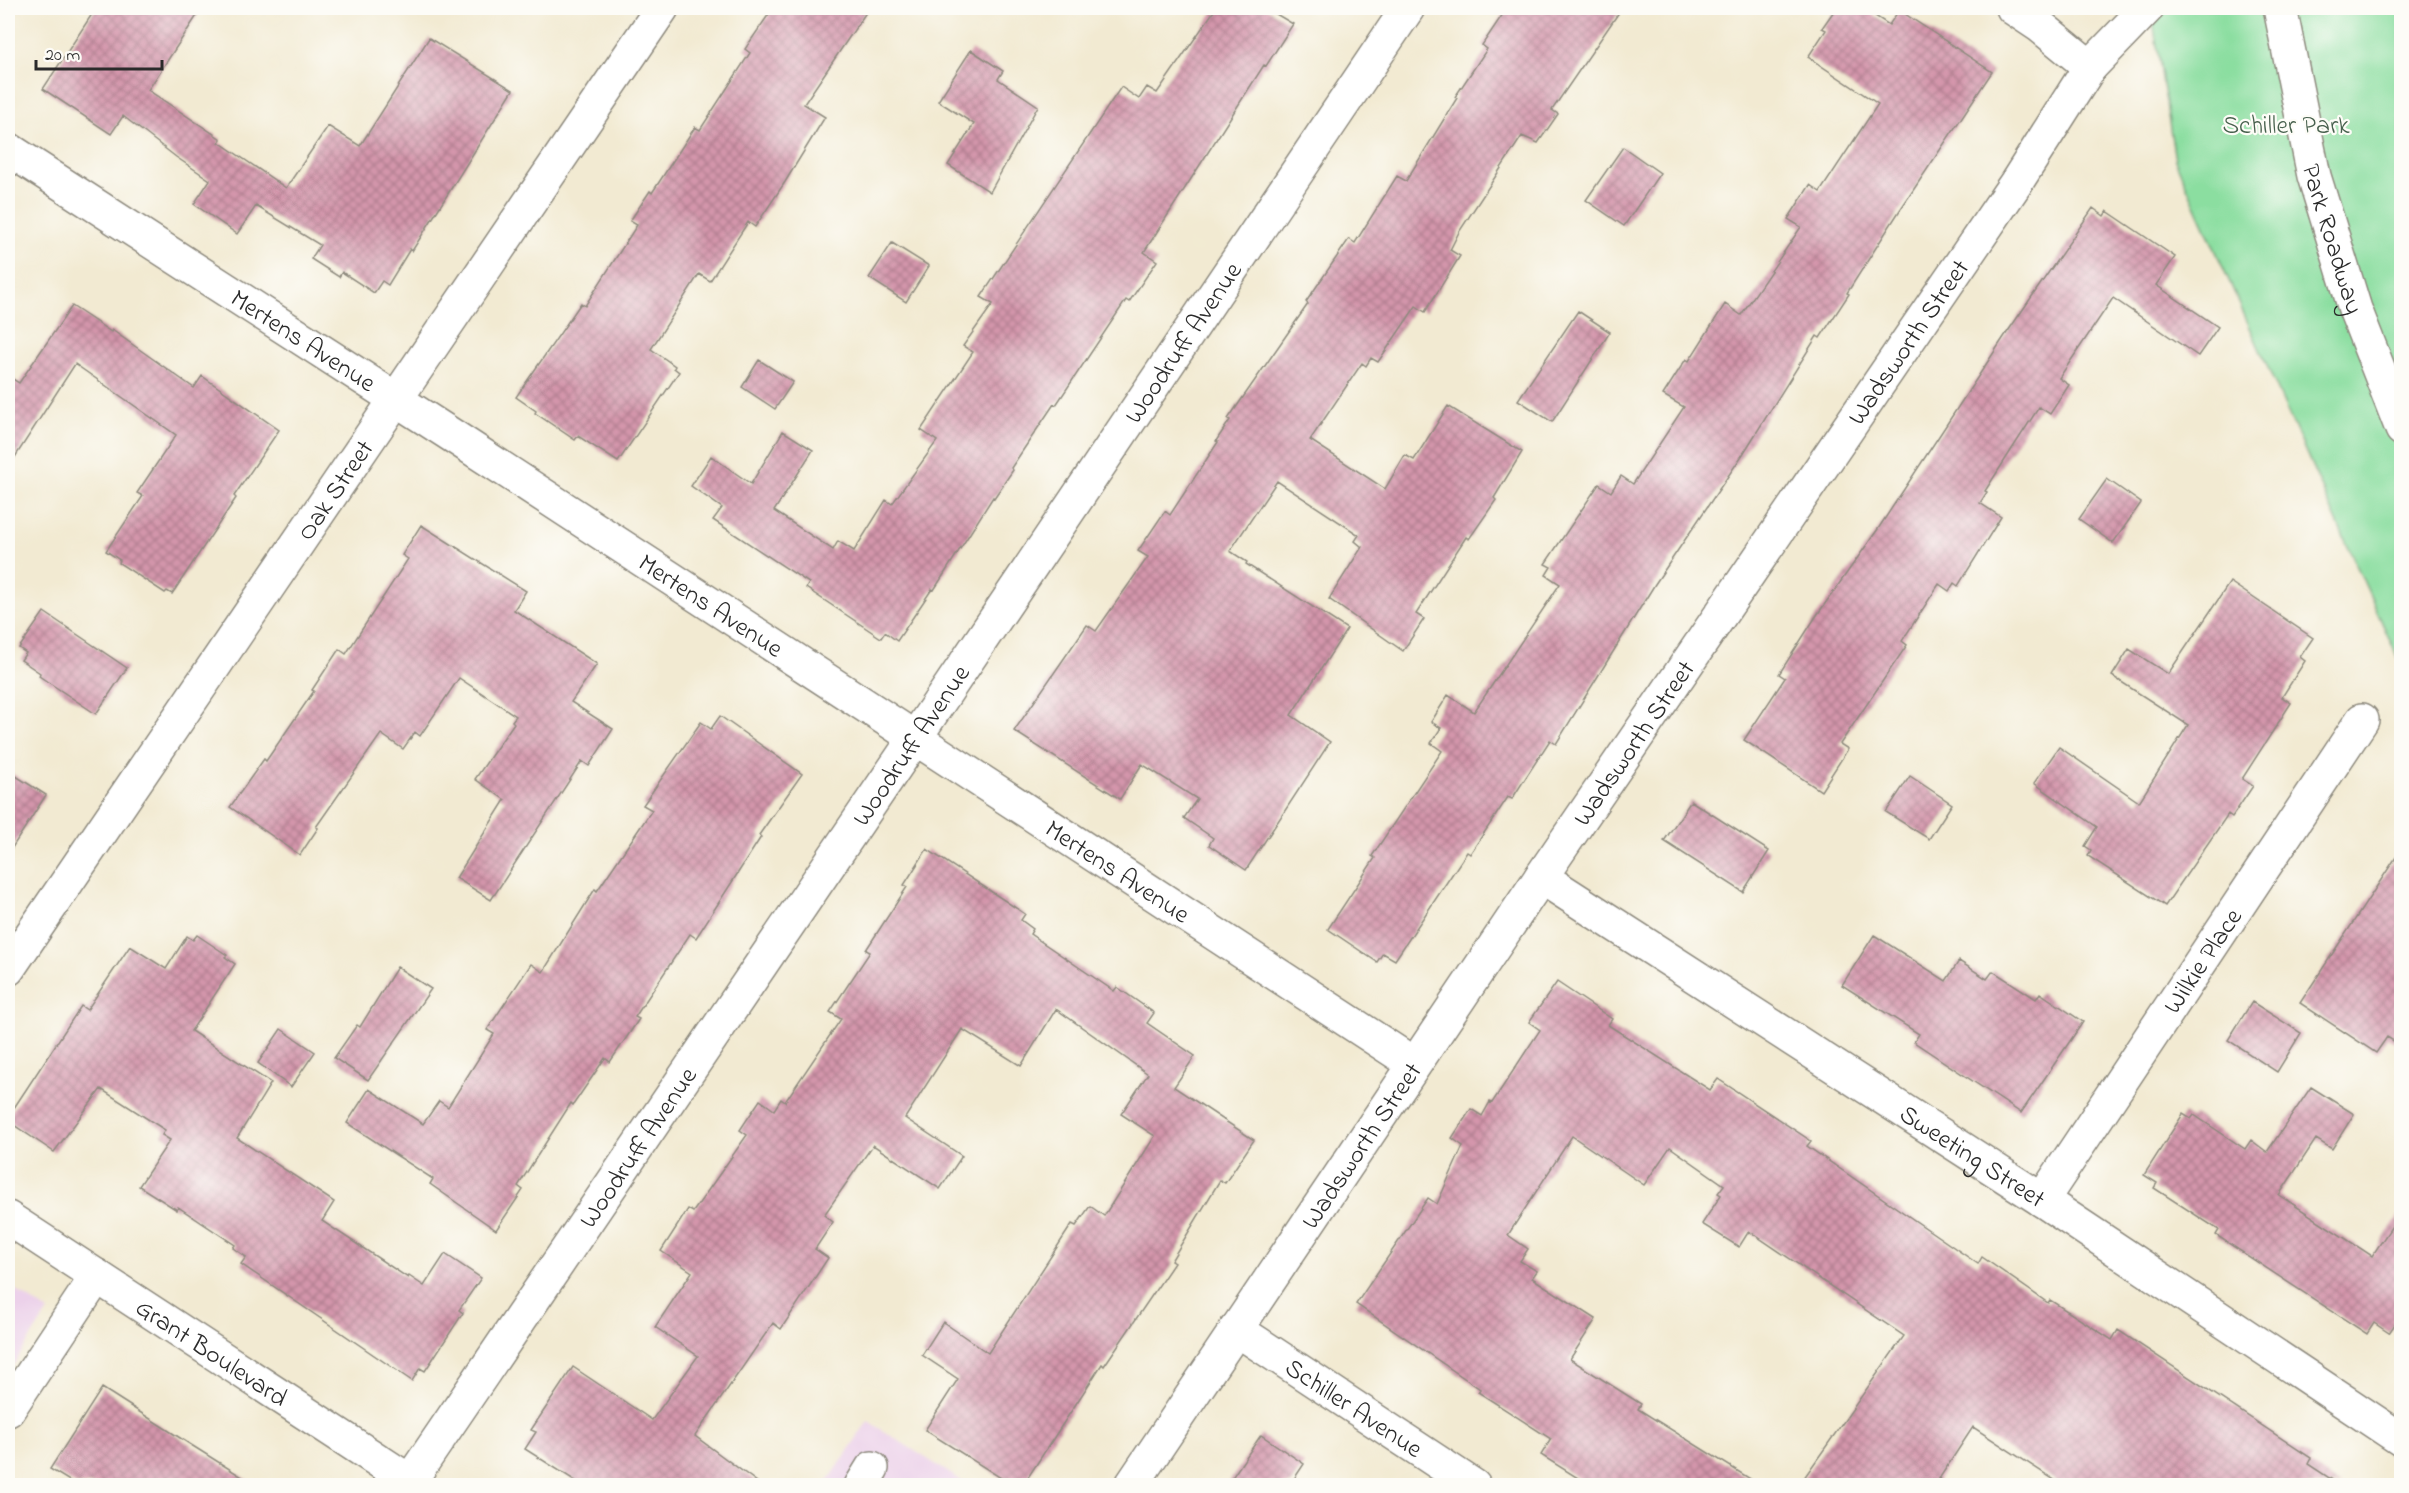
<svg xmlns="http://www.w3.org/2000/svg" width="2409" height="1493" font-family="'Indie Flower',sans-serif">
  <defs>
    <pattern id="building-cross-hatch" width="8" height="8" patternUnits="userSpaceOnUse" patternTransform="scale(1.5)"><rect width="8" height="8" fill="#d496ac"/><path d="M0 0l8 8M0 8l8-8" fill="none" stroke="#ac7b8c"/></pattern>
  </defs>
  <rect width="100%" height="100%" fill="#fdfcf7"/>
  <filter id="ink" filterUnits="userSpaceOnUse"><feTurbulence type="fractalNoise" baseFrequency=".0167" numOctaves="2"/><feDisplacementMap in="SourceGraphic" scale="12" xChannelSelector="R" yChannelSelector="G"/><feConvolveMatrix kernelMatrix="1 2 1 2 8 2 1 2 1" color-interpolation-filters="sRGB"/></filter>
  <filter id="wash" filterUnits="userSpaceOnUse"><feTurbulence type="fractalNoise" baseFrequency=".008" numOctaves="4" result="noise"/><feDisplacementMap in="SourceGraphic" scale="24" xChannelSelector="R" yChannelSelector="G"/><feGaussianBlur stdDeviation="1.35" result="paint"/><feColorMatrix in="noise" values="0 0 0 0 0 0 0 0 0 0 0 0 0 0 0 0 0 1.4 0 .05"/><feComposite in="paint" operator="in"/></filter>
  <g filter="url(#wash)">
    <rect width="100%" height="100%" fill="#f2ead2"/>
    <path fill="#ecd1ea" d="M 8,1285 L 48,1311 L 8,1373 Z
      M 868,1421 L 968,1485 L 825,1486 Z"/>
    <path fill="#8bdea0" stroke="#5b8466" stroke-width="1.5" d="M 2151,8 L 2401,8 L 2401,665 L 2175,160 Z"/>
    <g id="blocks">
      <path fill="url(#building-cross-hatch)" d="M 96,8 L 202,8 L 148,90 L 221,139 L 219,142 L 286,188 L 328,126 L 360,146 L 429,38 L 513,90 L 412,251 L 410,249 L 388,285 L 382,281 L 374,293 L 342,272 L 339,277 L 311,259 L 320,245 L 256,206 L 237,234 L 194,204 L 210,180 L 176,157 L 123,116 L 111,134 L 43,89 Z
        M 773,8 L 869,8 L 804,104 L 825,117 L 785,182 L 755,227 L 748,222 L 710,281 L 699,274 L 651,349 L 675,366 L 674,368 L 679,372 L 618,462 L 578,436 L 575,440 L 535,413 L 536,411 L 516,397 L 581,303 L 585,306 L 637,225 L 630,221 L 650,191 L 652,193 L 695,127 L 700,130 L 750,53 L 745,49 Z
        M 1216,8 L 1266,8 L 1293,24 L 1266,66 L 1264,65 L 1144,252 L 1157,261 L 1129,302 L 1126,300 L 1056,405 L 1054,404 L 1011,468 L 1013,470 L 994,498 L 993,497 L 934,590 L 932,589 L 897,641 L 885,632 L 881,638 L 806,588 L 809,583 L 713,520 L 722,508 L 691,486 L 711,456 L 751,484 L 783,431 L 813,450 L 774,511 L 833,550 L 838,541 L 854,551 L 886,500 L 892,504 L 937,441 L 921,430 L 973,352 L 963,346 L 993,304 L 981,297 L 1121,87 L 1139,99 L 1147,87 L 1157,93 Z
        M 1507,8 L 1622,8 L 1552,110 L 1558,114 L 1538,143 L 1522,136 L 1459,232 L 1450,250 L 1460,256 L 1425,312 L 1416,306 L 1378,362 L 1371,358 L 1366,366 L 1362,363 L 1310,440 L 1385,489 L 1405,455 L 1414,460 L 1448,406 L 1522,452 L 1494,498 L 1496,500 L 1469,539 L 1466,537 L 1416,614 L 1424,619 L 1403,651 L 1329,599 L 1362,547 L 1355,541 L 1359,535 L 1277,481 L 1230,551 L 1247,562 L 1246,564 L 1347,629 L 1291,715 L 1330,742 L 1246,870 L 1209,845 L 1213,838 L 1184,818 L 1197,799 L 1142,764 L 1120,799 L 1014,731 L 1087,625 L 1096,631 L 1148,557 L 1138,551 L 1165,511 L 1170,515 L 1218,442 L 1216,441 L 1230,420 L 1228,419 L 1308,304 L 1306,302 L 1349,239 L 1355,243 L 1397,176 L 1406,181 L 1457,98 L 1455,97 L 1487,49 L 1482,45 Z
        M 1836,8 L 1863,8 L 1889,25 L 1899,10 L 1992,72 L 1900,210 L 1847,293 L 1849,294 L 1820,338 L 1817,336 L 1743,454 L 1655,584 L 1556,744 L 1550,740 L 1512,799 L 1508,797 L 1470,854 L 1467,852 L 1395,960 L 1383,953 L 1377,962 L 1328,929 L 1375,858 L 1372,856 L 1442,751 L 1431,743 L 1441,728 L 1431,722 L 1448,695 L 1474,712 L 1560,584 L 1546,575 L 1551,567 L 1545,564 L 1599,484 L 1611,492 L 1621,476 L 1633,484 L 1684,407 L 1663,395 L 1686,359 L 1689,361 L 1725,304 L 1741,315 L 1801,227 L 1788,219 L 1810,185 L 1820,192 L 1878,104 L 1808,57 L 1826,30 L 1822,28 Z
        M 971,50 L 1003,71 L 998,79 L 1038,106 L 990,192 L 948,165 L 974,124 L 938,101 Z
        M 1623,147 L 1660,173 L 1624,226 L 1586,200 Z
        M 2093,208 L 2104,216 L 2107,211 L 2175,257 L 2156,285 L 2218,327 L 2198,356 L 2113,298 L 2059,378 L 2069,385 L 2050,414 L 2039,407 L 1985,491 L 1987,492 L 1980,503 L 2001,517 L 1958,586 L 1954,583 L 1949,591 L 1939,584 L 1902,641 L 1907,645 L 1840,744 L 1848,749 L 1821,791 L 1744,740 L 1785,678 L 1779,674 L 1817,615 L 1878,529 L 2004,337 Z
        M 892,243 L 929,266 L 906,302 L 869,278 Z
        M 72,306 L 111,332 L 112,330 L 194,388 L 202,376 L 279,430 L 234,496 L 236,498 L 172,594 L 167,591 L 165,593 L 119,563 L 120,560 L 106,551 L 143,496 L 137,493 L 176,435 L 75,364 L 8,468 L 8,376 L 19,383 Z
        M 1578,311 L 1610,332 L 1552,422 L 1518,400 Z
        M 759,360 L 793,382 L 775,409 L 742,387 Z
        M 2107,479 L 2141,503 L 2113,543 L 2079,519 Z
        M 421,525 L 526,591 L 514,610 L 597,664 L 571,702 L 613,729 L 589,766 L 582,761 L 491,900 L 456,878 L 505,800 L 475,779 L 514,723 L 512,721 L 516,716 L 459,678 L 420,736 L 415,732 L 403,749 L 381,734 L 316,827 L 318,828 L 300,855 L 230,807 L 264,759 L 266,761 L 314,691 L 312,690 L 339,649 L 346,654 L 408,559 L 402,555 Z
        M 2230,582 L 2313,638 L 2300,657 L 2305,661 L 2282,697 L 2291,703 L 2242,779 L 2253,786 L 2232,817 L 2228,814 L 2165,906 L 2088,856 L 2091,850 L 2085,846 L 2097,827 L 2034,783 L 2059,747 L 2139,802 L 2188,725 L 2112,676 L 2129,649 L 2168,674 Z
        M 44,612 L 127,668 L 96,714 L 39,676 L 40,673 L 21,660 L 26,653 L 19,648 Z
        M 720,716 L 802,774 L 759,835 L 761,837 L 696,938 L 690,934 L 635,1017 L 639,1019 L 610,1062 L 605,1058 L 573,1105 L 571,1103 L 518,1186 L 523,1190 L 496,1230 L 430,1184 L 433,1179 L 347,1123 L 369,1089 L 423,1124 L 439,1101 L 448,1107 L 494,1034 L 487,1030 L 531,964 L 543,972 L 595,889 L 597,891 L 652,810 L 643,805 L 701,722 L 711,729 Z
        M 8,771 L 46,795 L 8,854 Z
        M 1910,776 L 1952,804 L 1929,839 L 1886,812 Z
        M 1691,801 L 1769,851 L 1743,892 L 1664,841 Z
        M 2402,848 L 2402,1046 L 2387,1037 L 2376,1053 L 2300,1003 Z
        M 927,849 L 1025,914 L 1021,920 L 1033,929 L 1030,934 L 1114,991 L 1117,987 L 1154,1013 L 1147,1023 L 1195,1056 L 1174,1087 L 1254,1140 L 1225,1183 L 1220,1180 L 1171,1261 L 1174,1263 L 1104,1366 L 1102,1364 L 1023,1485 L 1012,1485 L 925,1430 L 958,1379 L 922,1355 L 943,1322 L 988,1353 L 1072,1224 L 1076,1226 L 1090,1206 L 1104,1216 L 1155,1136 L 1121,1114 L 1148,1074 L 1056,1009 L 1021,1066 L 962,1029 L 905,1118 L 962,1156 L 940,1189 L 873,1145 L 824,1215 L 833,1222 L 815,1249 L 828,1258 L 781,1329 L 773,1323 L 695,1436 L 761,1485 L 582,1485 L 525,1449 L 536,1432 L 531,1430 L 573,1367 L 652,1420 L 698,1356 L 655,1327 L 692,1272 L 661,1251 L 688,1209 L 693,1212 L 747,1135 L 740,1130 L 760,1100 L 774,1110 L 781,1099 L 785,1102 L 841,1019 L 830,1012 L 870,952 L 866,950 L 907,887 L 904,885 Z
        M 197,935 L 227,955 L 225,957 L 235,964 L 191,1031 L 271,1083 L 237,1138 L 334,1202 L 322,1221 L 408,1278 L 409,1276 L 424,1286 L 445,1254 L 481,1278 L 459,1310 L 463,1313 L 425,1371 L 420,1368 L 412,1381 L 241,1264 L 246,1257 L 233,1248 L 235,1245 L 178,1207 L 177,1210 L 139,1186 L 170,1140 L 162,1135 L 165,1130 L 101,1089 L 54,1152 L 8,1121 L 8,1117 L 81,1006 L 87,1010 L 130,946 L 166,969 L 187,936 L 193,940 Z
        M 1874,935 L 1946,981 L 1959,961 L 1987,979 L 1993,971 L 2036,999 L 2040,993 L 2083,1022 L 2021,1113 L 1914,1042 L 1919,1034 L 1842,985 Z
        M 397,967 L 431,989 L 368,1080 L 334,1058 L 357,1025 L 360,1027 Z
        M 1557,982 L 1612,1019 L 1608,1025 L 1710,1090 L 1718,1079 L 1811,1141 L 1807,1146 L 1978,1264 L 1982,1257 L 2048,1303 L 2050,1300 L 2112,1340 L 2118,1330 L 2311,1458 L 2308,1464 L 2340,1485 L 2062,1485 L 1973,1427 L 1935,1485 L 1799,1485 L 1904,1336 L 1749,1231 L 1739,1247 L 1702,1224 L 1721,1195 L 1718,1193 L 1724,1185 L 1670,1147 L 1644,1185 L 1572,1136 L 1508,1235 L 1528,1249 L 1520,1261 L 1537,1271 L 1532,1278 L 1596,1319 L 1570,1359 L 1641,1404 L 1638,1409 L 1760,1485 L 1589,1485 L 1541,1455 L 1551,1439 L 1478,1392 L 1480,1389 L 1356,1304 L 1428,1198 L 1437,1204 L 1463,1146 L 1452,1138 L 1471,1109 L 1482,1116 L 1490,1102 L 1492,1103 L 1540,1030 L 1529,1022 Z
        M 2252,1002 L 2301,1033 L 2277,1072 L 2228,1040 Z
        M 281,1029 L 315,1052 L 291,1087 L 258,1063 Z
        M 2311,1087 L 2354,1114 L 2332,1149 L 2316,1139 L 2279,1195 L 2372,1256 L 2402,1211 L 2402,1314 L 2389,1333 L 2374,1323 L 2367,1334 L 2216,1235 L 2219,1230 L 2154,1188 L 2157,1183 L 2144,1175 L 2183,1114 L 2191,1119 L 2194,1115 L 2245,1149 L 2251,1140 L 2267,1152 Z
        M 102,1388 L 188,1443 L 255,1485 L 76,1485 L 50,1469 Z
        M 1261,1435 L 1304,1464 L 1290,1485 L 1227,1485 Z"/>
    </g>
  </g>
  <g filter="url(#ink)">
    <use href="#blocks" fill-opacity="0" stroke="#8e8a7e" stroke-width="1.5"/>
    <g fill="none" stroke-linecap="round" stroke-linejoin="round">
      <g stroke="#8e8a7e" stroke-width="36">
        <g id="minor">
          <path d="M 2013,8 L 2040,26 L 2090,67"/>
          <path id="s1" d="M 2280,8 L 2314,176 L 2355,309 L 2402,429"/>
          <path id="s2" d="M 8,149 L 456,438 L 1414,1064"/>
          <path id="s3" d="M 1541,877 L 2042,1200 L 2402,1440"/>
          <path id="s4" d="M 8,969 L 662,8"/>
          <path id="s5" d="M 2042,1200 L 2362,720"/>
          <path id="s6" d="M 8,1218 L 417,1486"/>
          <path id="s7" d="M 1236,1329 L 1474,1486"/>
          <path d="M 8,1410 L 97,1276"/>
          <path id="s8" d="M 410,1481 L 915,738 L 1408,8"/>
          <path d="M 861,1486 L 872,1468"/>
          <path id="s9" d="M 1131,1486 L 1541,877 L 2016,183 L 2090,67 L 2147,8"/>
        </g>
      </g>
      <use href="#minor" stroke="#fff" stroke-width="33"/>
    </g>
  </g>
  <g text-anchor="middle" stroke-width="4.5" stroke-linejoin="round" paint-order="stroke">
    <g font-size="26" fill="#48614e" stroke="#fdfcf7">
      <text x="2286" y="133">Schiller Park</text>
    </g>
    <g font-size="26" fill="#2b2b2b" stroke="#fdfcf7">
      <text dy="9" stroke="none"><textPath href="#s1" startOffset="237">Park Roadway</textPath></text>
      <text dy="9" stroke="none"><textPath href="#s2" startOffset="352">Mertens Avenue</textPath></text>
      <text dy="9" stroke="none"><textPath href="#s9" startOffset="1383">Wadsworth Street</textPath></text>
      <text dy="9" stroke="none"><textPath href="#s8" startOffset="1376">Woodruff Avenue</textPath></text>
      <text dy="9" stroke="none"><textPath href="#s4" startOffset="580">Oak Street</textPath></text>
      <text dy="9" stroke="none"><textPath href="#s2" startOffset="838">Mertens Avenue</textPath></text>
      <text dy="9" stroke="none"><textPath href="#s9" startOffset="897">Wadsworth Street</textPath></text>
      <text dy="9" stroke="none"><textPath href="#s8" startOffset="890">Woodruff Avenue</textPath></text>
      <text dy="9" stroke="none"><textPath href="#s2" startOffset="1324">Mertens Avenue</textPath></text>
      <text dy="9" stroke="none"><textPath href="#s5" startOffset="288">Wilkie Place</textPath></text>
      <text dy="9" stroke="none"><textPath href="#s9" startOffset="411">Wadsworth Street</textPath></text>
      <text dy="9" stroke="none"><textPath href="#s8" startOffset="404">Woodruff Avenue</textPath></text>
      <text dy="9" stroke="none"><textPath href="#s3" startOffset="514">Sweeting Street</textPath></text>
      <text dy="9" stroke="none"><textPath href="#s6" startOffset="244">Grant Boulevard</textPath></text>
      <text dy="9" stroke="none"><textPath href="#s7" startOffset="142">Schiller Avenue</textPath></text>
    </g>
  </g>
  <rect width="2409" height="1493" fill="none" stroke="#fdfcf7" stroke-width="30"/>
  <path d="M36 60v9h126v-9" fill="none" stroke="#2b2b2b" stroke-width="3"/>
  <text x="45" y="60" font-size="18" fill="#2b2b2b" stroke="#fdfcf7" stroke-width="4.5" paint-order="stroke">20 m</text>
</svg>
